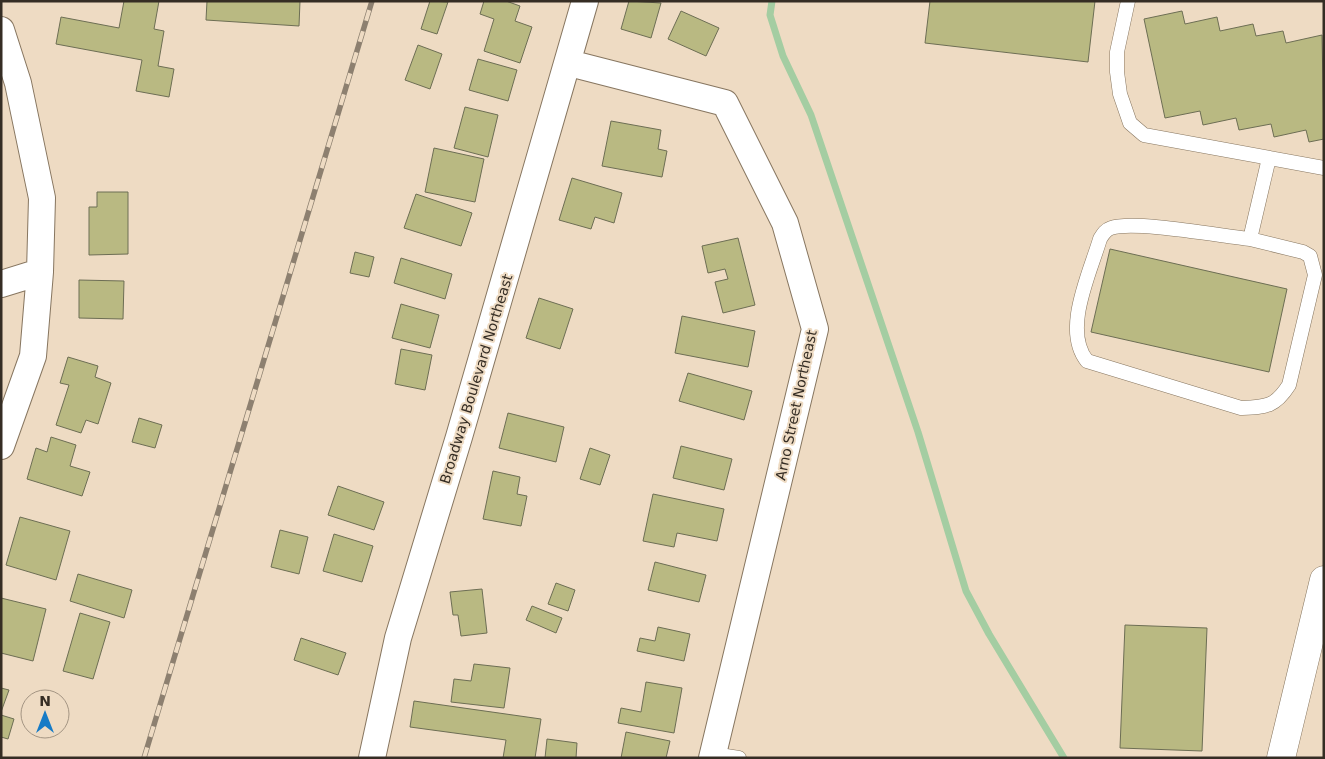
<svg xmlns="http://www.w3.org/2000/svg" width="1325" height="759" font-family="'DejaVu Sans',sans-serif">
  <rect width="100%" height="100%" fill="#eedbc3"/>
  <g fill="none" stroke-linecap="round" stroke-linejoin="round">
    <path stroke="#a4cda2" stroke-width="7" d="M 772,1 L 770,15 L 783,56 L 811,115 L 918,432 L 966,591 L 989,634 L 1064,758"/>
  </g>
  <path fill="#b9b982" stroke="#6d6e54" d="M 124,1 L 159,1 L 154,29 L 164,31 L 158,66 L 174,69 L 169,97 L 136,91 L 142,60 L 56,44 L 61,17 L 119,28 Z
    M 207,1 L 300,1 L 299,26 L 206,20 Z
    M 430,1 L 448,2 L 437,34 L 421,29 Z
    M 484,1 L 506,1 L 520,6 L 515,21 L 532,27 L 520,63 L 484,51 L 494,19 L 480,14 Z
    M 629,1 L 661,3 L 651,38 L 621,29 Z
    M 930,1 L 1095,1 L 1088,62 L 925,43 Z
    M 681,11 L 719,28 L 706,56 L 668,39 Z
    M 1182,11 L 1185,24 L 1217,17 L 1220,31 L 1253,24 L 1256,36 L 1283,31 L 1286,43 L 1322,35 L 1324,139 L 1309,142 L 1306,130 L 1274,137 L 1271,124 L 1239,130 L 1236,118 L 1203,125 L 1200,111 L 1165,118 L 1144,19 Z
    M 418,45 L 442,54 L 430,89 L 405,80 Z
    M 478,59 L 517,70 L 508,101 L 469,90 Z
    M 465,107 L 498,115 L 488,157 L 454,148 Z
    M 611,121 L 661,130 L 658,149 L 667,151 L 662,177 L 602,166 Z
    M 434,148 L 484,159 L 475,202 L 425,192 Z
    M 572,178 L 622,193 L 614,223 L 595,217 L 591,229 L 559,220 Z
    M 97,192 L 128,192 L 128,254 L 89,255 L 89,207 L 97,207 Z
    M 416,194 L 472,213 L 461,246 L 404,228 Z
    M 738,238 L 755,305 L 723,313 L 715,282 L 728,279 L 725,269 L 708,273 L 702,246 Z
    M 1110,249 L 1287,289 L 1269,372 L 1091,332 Z
    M 355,252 L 374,257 L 369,277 L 350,273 Z
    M 401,258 L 452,274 L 445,299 L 394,283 Z
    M 79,280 L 124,281 L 123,319 L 79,318 Z
    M 539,298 L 573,309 L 560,349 L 526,338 Z
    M 401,304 L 439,315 L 430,348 L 392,338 Z
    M 682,316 L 755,331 L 748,367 L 675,353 Z
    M 401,349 L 432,355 L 425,390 L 395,384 Z
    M 68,357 L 98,366 L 95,377 L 111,383 L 98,424 L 86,420 L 81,433 L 56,425 L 69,385 L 60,383 Z
    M 688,373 L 752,391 L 744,420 L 679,401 Z
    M 508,413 L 564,427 L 556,462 L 499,448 Z
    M 139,418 L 162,425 L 155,448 L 132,442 Z
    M 51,437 L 76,445 L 70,466 L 90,472 L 82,496 L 27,479 L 36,448 L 47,452 Z
    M 681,446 L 732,459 L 724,490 L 673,478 Z
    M 590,448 L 610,455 L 600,485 L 580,479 Z
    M 493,471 L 520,477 L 517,494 L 527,496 L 521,526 L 483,519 Z
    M 338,486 L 384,502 L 374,530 L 328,515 Z
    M 653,494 L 724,509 L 717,541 L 677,533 L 674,547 L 643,541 Z
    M 20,517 L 70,531 L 56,580 L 6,565 Z
    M 280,530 L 308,537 L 299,574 L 271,567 Z
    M 334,534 L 373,546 L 362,582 L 323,571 Z
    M 655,562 L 706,575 L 699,602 L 648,590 Z
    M 78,574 L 132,590 L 124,618 L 70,601 Z
    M 556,583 L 575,590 L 568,611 L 548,604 Z
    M 482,589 L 487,633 L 461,636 L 458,615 L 453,615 L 450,592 Z
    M 1,598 L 46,609 L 33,661 L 1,653 Z
    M 532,606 L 562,618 L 556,633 L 526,620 Z
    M 80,613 L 110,622 L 93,679 L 63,671 Z
    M 1125,625 L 1207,628 L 1202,751 L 1120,748 Z
    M 658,627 L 690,634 L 684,661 L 637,651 L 640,638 L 655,641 Z
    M 301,638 L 346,653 L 338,675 L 294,660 Z
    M 474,664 L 510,668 L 504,708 L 451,702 L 454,679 L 471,681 Z
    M 646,682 L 682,688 L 674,733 L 618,723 L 621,708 L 641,712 Z
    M 1,688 L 9,690 L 1,712 Z
    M 414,701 L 541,719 L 535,758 L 503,758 L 506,740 L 410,727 Z
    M 1,715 L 14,719 L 8,739 L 1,737 Z
    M 626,732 L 670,741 L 666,758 L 621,758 Z
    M 547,739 L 577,743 L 576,758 L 545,758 Z"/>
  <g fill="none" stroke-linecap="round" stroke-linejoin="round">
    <g stroke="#877660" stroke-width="15">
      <path id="service" d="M 1128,1 L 1117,52 L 1117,72 L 1120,94 L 1130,123 L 1144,135 L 1324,168
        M 1250,239 C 1221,236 1134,220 1111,228 C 1105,230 1103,234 1100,239 C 1090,273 1062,330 1087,361 L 1241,408 C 1266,407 1275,407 1289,385 L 1315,275 L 1310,256 L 1303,252 L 1250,239 L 1269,158
        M 713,754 L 739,758"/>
    </g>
    <g stroke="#877660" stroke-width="28">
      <path id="minor" d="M 1,30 L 18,83 L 42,198 L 40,272 L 33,356 L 1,446
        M 569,63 L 725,103 L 785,223 L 815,329 L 712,758
        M 1,284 L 40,272
        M 372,758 L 398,638 L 459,437 L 585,1"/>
    </g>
    <g stroke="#877660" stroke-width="29">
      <path id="tertiary" d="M 1281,758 L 1324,580"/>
    </g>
    <use href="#service" stroke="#fff" stroke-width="14"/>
    <use href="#minor" stroke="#fff" stroke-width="26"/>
    <use href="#tertiary" stroke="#fff" stroke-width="28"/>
    <g stroke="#8d8070" stroke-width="5.5">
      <path id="rail" d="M 144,758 L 372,1"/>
    </g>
    <use href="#rail" stroke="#eedbc3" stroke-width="4" stroke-dasharray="11" stroke-linecap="butt"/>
  </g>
  <g text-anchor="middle" stroke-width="4" stroke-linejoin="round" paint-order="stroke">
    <g font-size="14" fill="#352d24" stroke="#eedbc3">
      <text transform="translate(476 379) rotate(-73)" y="5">Broadway Boulevard Northeast</text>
      <text transform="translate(796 405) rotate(-78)" y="5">Arno Street Northeast</text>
    </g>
  </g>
  <rect width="1325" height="759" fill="none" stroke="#352d24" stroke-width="5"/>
  <g transform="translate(45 714)"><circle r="24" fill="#eedbc3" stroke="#a49583"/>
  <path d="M0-4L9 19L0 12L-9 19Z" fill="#167bc6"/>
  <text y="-8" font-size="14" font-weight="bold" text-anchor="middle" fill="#352d24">N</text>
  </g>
</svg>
